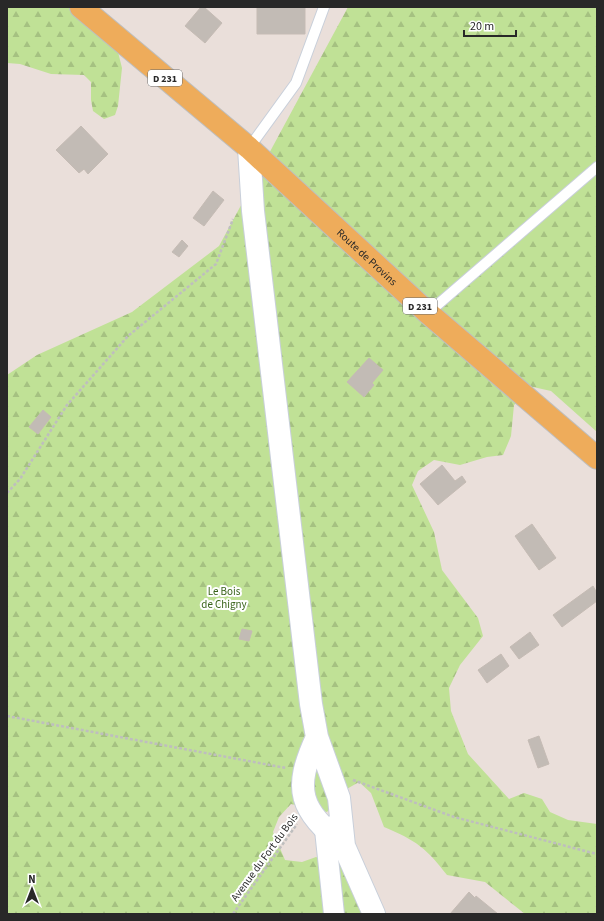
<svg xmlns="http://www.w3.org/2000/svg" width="604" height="921" font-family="'Source Sans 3',sans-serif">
  <defs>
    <pattern id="forest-firs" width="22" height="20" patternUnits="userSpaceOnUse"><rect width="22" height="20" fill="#c0e196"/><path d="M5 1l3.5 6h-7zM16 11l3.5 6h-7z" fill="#a5c181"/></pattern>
  </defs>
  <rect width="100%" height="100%" fill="#eadfda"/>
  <path fill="url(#forest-firs)" d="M 7,7 L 68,7 L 116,44 L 122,68 L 118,106 L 115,115 L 104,119 L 93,111 L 91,100 L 91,82 L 84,75 L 51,74 L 20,64 L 7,63 Z
    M 348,7 L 597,7 L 597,432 L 551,391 L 533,387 L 514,405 L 511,436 L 503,455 L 487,457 L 460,465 L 434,460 L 418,471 L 412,485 L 434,532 L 442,570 L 478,618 L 483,636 L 460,665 L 449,688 L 451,711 L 468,754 L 509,799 L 524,793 L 542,799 L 550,812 L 568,820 L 597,824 L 597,914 L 525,914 L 485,882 L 447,875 C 426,848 417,841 384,827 L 371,793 L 359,782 L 345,790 L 327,812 L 291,804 L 279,817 L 273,832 L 285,860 L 302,862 L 316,857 L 343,866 L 387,914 L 7,914 L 7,375 L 37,355 L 132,312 L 219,246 Z"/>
  <path fill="#c2bbb5" stroke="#c5bbb4" d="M 201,7 L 204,7 L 222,23 L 205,43 L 185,26 Z
    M 257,7 L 305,7 L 305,34 L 257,34 Z
    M 81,126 L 108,154 L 88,174 L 84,169 L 79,173 L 56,150 Z
    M 213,191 L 224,200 L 204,226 L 193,218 Z
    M 182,240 L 188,246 L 179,257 L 172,252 Z
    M 369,358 L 383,370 L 372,383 L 374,385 L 364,397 L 347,382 Z
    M 43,410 L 51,417 L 38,434 L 29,427 Z
    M 442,465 L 455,481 L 462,476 L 466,482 L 438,505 L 420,484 Z
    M 532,524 L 556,558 L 539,570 L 515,536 Z
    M 593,586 L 597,593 L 597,601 L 562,627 L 553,615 Z
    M 242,629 L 252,631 L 249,641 L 239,639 Z
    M 530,632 L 539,645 L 519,659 L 510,647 Z
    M 501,654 L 509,666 L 487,683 L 478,670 Z
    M 539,736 L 549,764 L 538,768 L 528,740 Z
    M 469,892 L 475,898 L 476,896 L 498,914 L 450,914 Z"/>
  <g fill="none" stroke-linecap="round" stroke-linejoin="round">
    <g stroke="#c8cfda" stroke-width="12">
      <path id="service" d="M 249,148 L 296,83 L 324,7
        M 428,313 L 597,167"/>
    </g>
    <g stroke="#c8cfda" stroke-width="22">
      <path id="minor" d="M 334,914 L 325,830 L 335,825"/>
    </g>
    <g stroke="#c8cfda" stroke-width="24">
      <path id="secondary" d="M 249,148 L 253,211 L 311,704 L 317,737 L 339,798 L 344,846 L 374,914
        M 317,737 C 292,791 300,809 344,846"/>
    </g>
    <g stroke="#bebebe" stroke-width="24">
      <g id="primary">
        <path id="s1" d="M 81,7 L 249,148 L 428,313 L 597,458"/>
      </g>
    </g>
    <path stroke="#bebebe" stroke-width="2.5" stroke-dasharray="3 2" stroke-linecap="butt" d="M 7,493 L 20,479 L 67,405 L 128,336 L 216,264 L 233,219
      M 7,716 L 286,768
      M 353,780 L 454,817 L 597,854
      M 233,914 L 297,824"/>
    <use href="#service" stroke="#fff" stroke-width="10"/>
    <use href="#minor" stroke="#fff" stroke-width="20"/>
    <use href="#secondary" stroke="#fff" stroke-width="22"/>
    <use href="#primary" stroke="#eeac5b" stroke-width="22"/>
  </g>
  <g text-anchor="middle" stroke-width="4" stroke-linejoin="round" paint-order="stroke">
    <g fill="#fff" stroke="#686868" stroke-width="1">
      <rect x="148" y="70" width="34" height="16" rx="3"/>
      <rect x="403" y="298" width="34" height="16" rx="3"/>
    </g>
    <g font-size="10" font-weight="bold" fill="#282828">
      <text x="165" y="82">D 231</text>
      <text x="420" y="310">D 231</text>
    </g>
    <g font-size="11" fill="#282828" stroke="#fff">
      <text dy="4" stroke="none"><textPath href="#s1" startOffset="380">Route de Provins</textPath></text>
      <text transform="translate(264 857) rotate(-54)" y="4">Avenue du Fort du Bois</text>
    </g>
    <g font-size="11" fill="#39631a" stroke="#fff">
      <text x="224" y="595">Le Bois<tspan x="224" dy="13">de Chigny</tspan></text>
    </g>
  </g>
  <rect width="604" height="921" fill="none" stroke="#282828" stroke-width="16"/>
  <g transform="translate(32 889)" stroke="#ffffff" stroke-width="3" paint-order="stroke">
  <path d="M0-3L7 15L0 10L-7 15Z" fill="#282828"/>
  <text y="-6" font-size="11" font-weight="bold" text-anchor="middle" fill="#282828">N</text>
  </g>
  <path d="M464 30v6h52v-6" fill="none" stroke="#282828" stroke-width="2"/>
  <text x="470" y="30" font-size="12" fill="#282828" stroke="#ffffff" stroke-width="3" paint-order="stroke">20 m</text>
</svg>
